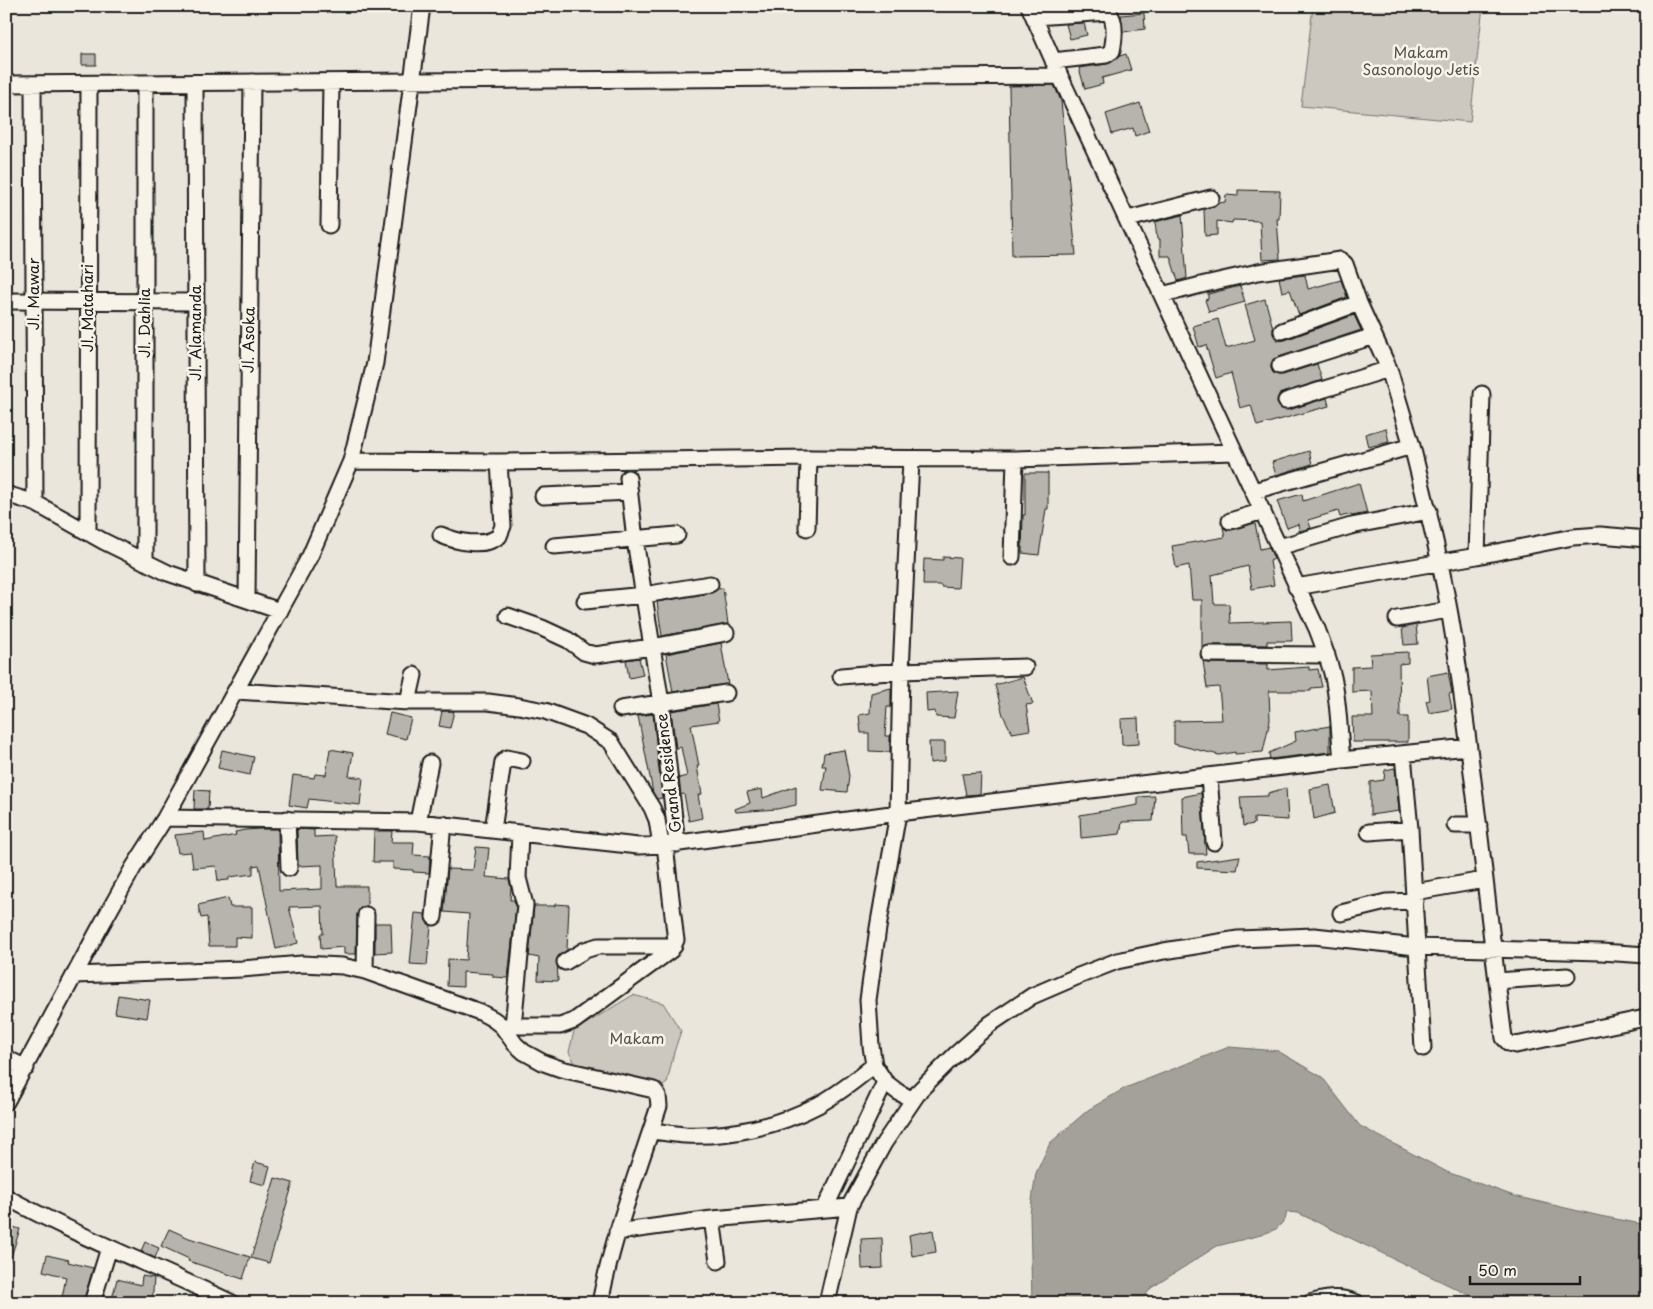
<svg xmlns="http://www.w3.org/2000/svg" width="1653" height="1309" font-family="'Playpen Sans',sans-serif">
  <rect width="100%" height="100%" fill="#eae6dc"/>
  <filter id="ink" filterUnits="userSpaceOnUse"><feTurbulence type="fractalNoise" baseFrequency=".02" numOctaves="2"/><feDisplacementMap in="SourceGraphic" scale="10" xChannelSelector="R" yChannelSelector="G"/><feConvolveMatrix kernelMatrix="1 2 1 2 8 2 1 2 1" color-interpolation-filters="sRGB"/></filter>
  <g filter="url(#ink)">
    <path fill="#ccc8c0" stroke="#74726e" d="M 1313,6 L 1483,6 L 1470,122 L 1301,106 Z
      M 633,995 L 663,1003 L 681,1031 L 674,1052 L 667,1083 L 662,1087 L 647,1082 L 577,1067 L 569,1052 L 574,1031 Z"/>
    <path fill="#a3a19a" stroke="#6d6c68" d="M 1229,1047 L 1278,1051 L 1322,1077 L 1360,1126 L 1447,1172 L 1514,1196 L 1600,1216 L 1647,1225 L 1647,1303 L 1486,1303 L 1298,1213 L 1287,1212 L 1285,1220 L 1276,1229 L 1261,1235 L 1217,1246 L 1151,1288 L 1140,1303 L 1032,1303 L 1030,1214 L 1036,1173 L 1050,1143 L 1088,1110 L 1125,1088 Z"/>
    <path fill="#b6b4ac" stroke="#1c1c1c" d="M 1144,13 L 1145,29 L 1123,32 L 1121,15 Z
      M 1084,23 L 1087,35 L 1070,39 L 1066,24 Z
      M 82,54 L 96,54 L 96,65 L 82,65 Z
      M 1126,54 L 1131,70 L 1102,78 L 1103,84 L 1085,89 L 1079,68 L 1107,64 L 1120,56 Z
      M 1054,85 L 1061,101 L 1076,255 L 1012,256 L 1009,86 Z
      M 1140,103 L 1149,131 L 1135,136 L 1133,128 L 1112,134 L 1106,114 Z
      M 1238,190 L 1280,191 L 1279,219 L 1277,219 L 1280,259 L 1262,260 L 1260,221 L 1233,220 L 1232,223 L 1217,221 L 1217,235 L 1205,236 L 1204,209 L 1214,207 L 1219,203 L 1225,202 L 1226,195 L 1238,196 Z
      M 1182,215 L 1187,278 L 1178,281 L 1170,256 L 1160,256 L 1160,239 L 1157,239 L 1155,222 Z
      M 1305,275 L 1308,289 L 1341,280 L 1347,297 L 1299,315 L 1290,290 L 1282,292 L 1279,278 Z
      M 1240,286 L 1245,302 L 1209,312 L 1205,300 L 1208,299 L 1208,294 Z
      M 1265,299 L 1273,328 L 1273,334 L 1277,341 L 1285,340 L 1354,315 L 1361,330 L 1273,359 L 1271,364 L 1271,368 L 1273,373 L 1278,375 L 1283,375 L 1317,364 L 1322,380 L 1279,394 L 1277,403 L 1280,408 L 1289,410 L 1327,398 L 1329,406 L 1257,426 L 1251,405 L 1240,408 L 1231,373 L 1216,378 L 1206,345 L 1199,347 L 1193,326 L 1218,319 L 1226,348 L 1255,340 L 1245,305 Z
      M 1386,428 L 1389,442 L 1368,447 L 1365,434 Z
      M 1309,451 L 1312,464 L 1276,475 L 1272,462 Z
      M 1025,473 L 1048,473 L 1048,509 L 1046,509 L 1039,555 L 1022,553 L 1023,515 L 1025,515 Z
      M 1359,483 L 1367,513 L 1352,516 L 1351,514 L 1340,517 L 1338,511 L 1308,520 L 1311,528 L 1299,531 L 1298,524 L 1287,528 L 1277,501 L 1302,494 L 1303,501 Z
      M 1255,523 L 1260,549 L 1269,547 L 1274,559 L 1270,561 L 1274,585 L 1252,589 L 1248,566 L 1212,575 L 1214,604 L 1229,604 L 1230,623 L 1291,621 L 1292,641 L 1267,641 L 1267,645 L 1209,645 L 1202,648 L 1202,600 L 1192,600 L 1189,565 L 1176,568 L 1172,546 L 1225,537 L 1223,527 L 1227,530 L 1232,530 Z
      M 943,557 L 960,558 L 958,588 L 941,587 L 941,585 L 923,585 L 924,559 L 943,560 Z
      M 723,588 L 728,624 L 662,636 L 657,602 L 712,593 L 718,589 Z
      M 1416,625 L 1418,644 L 1404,645 L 1402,628 Z
      M 721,643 L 728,684 L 673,692 L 666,654 Z
      M 1408,652 L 1408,663 L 1399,664 L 1400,717 L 1408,717 L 1408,742 L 1353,742 L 1352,717 L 1373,717 L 1372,691 L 1352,692 L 1352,667 L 1371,666 L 1370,654 Z
      M 639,658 L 643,675 L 629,678 L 626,660 Z
      M 1203,661 L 1209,663 L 1268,664 L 1268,670 L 1309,667 L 1309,670 L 1318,669 L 1322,687 L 1311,688 L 1311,691 L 1269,691 L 1270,720 L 1263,752 L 1235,754 L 1235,752 L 1219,755 L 1174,744 L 1174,721 L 1222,720 L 1219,687 L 1207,688 Z
      M 1448,672 L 1452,693 L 1449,694 L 1452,709 L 1429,713 L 1426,701 L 1430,700 L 1427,676 Z
      M 1023,677 L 1033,704 L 1026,705 L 1030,730 L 1012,733 L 1003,715 L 995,685 Z
      M 891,688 L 891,707 L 887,707 L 885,736 L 890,736 L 890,752 L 869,751 L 869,733 L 861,733 L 859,715 L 870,713 L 871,693 Z
      M 958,691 L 954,718 L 936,717 L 935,711 L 927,712 L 926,693 Z
      M 716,704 L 719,721 L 691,725 L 699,766 L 697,766 L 702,794 L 698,795 L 702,818 L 689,821 L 684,794 L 681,795 L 679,778 L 687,776 L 681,747 L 676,748 L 671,711 Z
      M 442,711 L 454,711 L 450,728 L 439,726 Z
      M 390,713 L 411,718 L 406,739 L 385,734 Z
      M 653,714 L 662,798 L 657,799 L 653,793 L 650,777 L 638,716 Z
      M 1138,718 L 1139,744 L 1122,745 L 1121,719 Z
      M 1330,726 L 1330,752 L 1270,759 L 1269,753 L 1296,741 L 1295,732 Z
      M 929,742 L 945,742 L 945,761 L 930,763 Z
      M 330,749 L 353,753 L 349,776 L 363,778 L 360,805 L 309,799 L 307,808 L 289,805 L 293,775 L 314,778 L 315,774 L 326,775 Z
      M 222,750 L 254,757 L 250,775 L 218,768 Z
      M 844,750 L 849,776 L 847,792 L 822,790 L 826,766 L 822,766 L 824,753 Z
      M 1395,768 L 1399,811 L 1370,815 L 1370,782 L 1384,780 L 1385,770 Z
      M 981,773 L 980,794 L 966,795 L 962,774 Z
      M 1330,785 L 1335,813 L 1314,819 L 1310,789 Z
      M 796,786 L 796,805 L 777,809 L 736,812 L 735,809 L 750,803 L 747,792 L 762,789 L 763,798 Z
      M 1286,788 L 1288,820 L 1254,818 L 1254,824 L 1243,826 L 1240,797 L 1268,796 L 1268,793 Z
      M 195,790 L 209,791 L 208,809 L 194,809 Z
      M 1201,793 L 1206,854 L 1189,854 L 1187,837 L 1183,837 L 1182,797 Z
      M 1155,796 L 1153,821 L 1122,822 L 1120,834 L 1081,838 L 1080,815 L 1138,805 L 1138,797 Z
      M 260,829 L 278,829 L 279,891 L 322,889 L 322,865 L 298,866 L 297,829 L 314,830 L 314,837 L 335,836 L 337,886 L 367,886 L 367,906 L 361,907 L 357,914 L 356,954 L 344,954 L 344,947 L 321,949 L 320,934 L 323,934 L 322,906 L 289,907 L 298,943 L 276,949 L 259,865 L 253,866 L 253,874 L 229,877 L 229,880 L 218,881 L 216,866 L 193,868 L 191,852 L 178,853 L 175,835 L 204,832 L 205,841 L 236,835 L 235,832 L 245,830 Z
      M 374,831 L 392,831 L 391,842 L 414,842 L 413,855 L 430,856 L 429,873 L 413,872 L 413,870 L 393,869 L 393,862 L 373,862 Z
      M 476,847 L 489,848 L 486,877 L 509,879 L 511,888 L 510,900 L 514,900 L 516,906 L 508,978 L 493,977 L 493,974 L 463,972 L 463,987 L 447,986 L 448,959 L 466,960 L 469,914 L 444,912 L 448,869 L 473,870 Z
      M 1240,856 L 1237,870 L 1197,868 L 1197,862 Z
      M 228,898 L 230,907 L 252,907 L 252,938 L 235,937 L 235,946 L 209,946 L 207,917 L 201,918 L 198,905 Z
      M 555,904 L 569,905 L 567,950 L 557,958 L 558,981 L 538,980 L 539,958 L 529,956 L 534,906 L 555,906 Z
      M 415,913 L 425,914 L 426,921 L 431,926 L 427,965 L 410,964 Z
      M 375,923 L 391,923 L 392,952 L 375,953 Z
      M 118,995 L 150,1000 L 147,1018 L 115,1013 Z
      M 255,1162 L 270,1166 L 265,1185 L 250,1181 Z
      M 275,1178 L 293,1183 L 269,1263 L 251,1258 Z
      M 6,1225 L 20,1229 L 9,1263 L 6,1263 Z
      M 169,1229 L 189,1238 L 250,1257 L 243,1279 L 188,1261 L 189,1259 L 161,1246 Z
      M 933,1230 L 936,1252 L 912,1256 L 909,1235 Z
      M 882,1238 L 883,1268 L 862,1269 L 861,1239 Z
      M 145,1242 L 159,1248 L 155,1258 L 141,1251 Z
      M 47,1255 L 69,1260 L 68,1262 L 93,1268 L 83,1303 L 61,1303 L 66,1277 L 43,1271 Z
      M 142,1276 L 154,1278 L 152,1303 L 111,1303 L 117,1279 L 141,1285 Z"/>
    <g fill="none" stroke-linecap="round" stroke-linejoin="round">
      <g stroke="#1c1c1c" stroke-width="19">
        <path id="minor" d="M 1029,6 L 1060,76 L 1317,629 C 1323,645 1329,660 1333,677 C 1339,704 1339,733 1342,760 L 1332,761
          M 1035,17 L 1108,12 C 1117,20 1114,41 1112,51 L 1106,55 L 1053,61
          M 195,83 L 197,584
          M 6,84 L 1060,76
          M 33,84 L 35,503
          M 1128,219 L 1211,198
          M 329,225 L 331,82
          M 1162,295 L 1205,284 L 1258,272 L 1340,260 L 1345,264 L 1359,303 L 1389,369 L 1412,446
          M 6,301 L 196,302
          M 1282,331 L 1359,303
          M 1280,366 L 1374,336
          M 1286,401 L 1389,369
          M 911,460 L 901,671 L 898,813 L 878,928 L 868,1000 L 871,1046 L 874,1065 L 885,1082 L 898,1092 L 913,1100
          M 351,461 L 499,462 L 809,458 L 1015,459 L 1234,452
          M 628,478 L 635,540 L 661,703 L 677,844
          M 1254,491 L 1412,446 C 1428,510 1444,574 1454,639 C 1474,771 1487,905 1504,1038 L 1509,1043 L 1516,1045 L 1645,1018
          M 6,494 L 35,503 L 103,541 L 168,573 L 280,611
          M 543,496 L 630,492
          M 1230,521 L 1263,511
          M 807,528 L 809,458
          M 88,533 L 89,84
          M 441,535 C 457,542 484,548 499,536 L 503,526 L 499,462
          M 554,546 L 677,535
          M 1279,547 L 1351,526 L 1429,511
          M 1477,556 L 1482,394
          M 1012,557 L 1015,459
          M 145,562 L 145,83
          M 1296,587 L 1477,556 L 1573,537 L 1600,535 L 1647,539
          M 247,599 L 252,82
          M 585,601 L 644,595 L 710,584
          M 508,616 L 542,628 L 568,640 L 584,652 L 595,655 L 652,647 L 726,633
          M 1397,619 L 1448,610
          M 1209,654 L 1327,655
          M 841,676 L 901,671 L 1025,667
          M 236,691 L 408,702 L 488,702 L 519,706 L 545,711 L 586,726 L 611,742 L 652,808 L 657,820 L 661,845
          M 408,702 L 414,675
          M 621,709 L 726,693
          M 1403,755 L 1410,829 L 1423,1048
          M 1209,776 L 1214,842
          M 165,818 L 418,822 L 638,846 L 665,845 L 898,813 L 1342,760 L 1468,747
          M 287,819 L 289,868
          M 418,822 L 430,763
          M 1455,825 L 1479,825
          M 493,830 L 503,762 L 507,758 L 522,761
          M 1369,832 L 1410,829
          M 1414,892 L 1484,880
          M 1341,913 L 1386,902 L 1415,901
          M 434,917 L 443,824
          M 565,962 L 585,950 L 598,946 L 674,946
          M 365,971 L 366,915
          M 74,975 L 242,969 L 302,964 L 342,966 L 365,971 L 480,1012 L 493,1019 L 502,1026 L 515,1044 L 524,1052 L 544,1063 L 561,1069 L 654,1090 L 658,1096 L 659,1106 C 638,1171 613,1235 600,1303
          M 1497,981 L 1567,976
          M 502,1026 L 560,1026 L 574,1021 L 671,950 L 676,940 L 675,933 L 665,845
          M 513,1026 L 525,905 L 518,878 L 520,834
          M 6,1058 L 26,1068
          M 6,1102 L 98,931 L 133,868 L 165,818 L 310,556 L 351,461 L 375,363 L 422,6
          M 651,1131 C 662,1132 674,1134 685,1135 C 730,1137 778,1126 818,1105 C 838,1094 856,1080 874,1065
          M 6,1197 C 79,1237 157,1267 232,1303
          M 825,1208 L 885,1082
          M 712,1219 L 718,1261
          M 617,1232 L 712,1219 L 849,1207
          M 92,1303 L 109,1248
          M 827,1303 L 849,1207 L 884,1143 L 920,1090 L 956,1054 L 990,1024 L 1032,996 L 1076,977 L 1117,961 L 1164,951 L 1238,939 L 1314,936 L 1416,947 L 1601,952 L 1647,955
          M 1310,1303 C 1326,1298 1341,1296 1357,1303"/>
      </g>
      <use href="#minor" stroke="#f7f3e8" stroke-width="15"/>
    </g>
  </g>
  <g text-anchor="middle" stroke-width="5" stroke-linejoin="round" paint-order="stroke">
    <g font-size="15" fill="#51504d" stroke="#f7f3e8">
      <text x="1421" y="58">Makam<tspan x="1421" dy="17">Sasonoloyo Jetis</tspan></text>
      <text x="637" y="1044">Makam</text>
    </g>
    <g font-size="15" fill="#1c1c1c" stroke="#f7f3e8">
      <text transform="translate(34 294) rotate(-90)" y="5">Jl. Mawar</text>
      <text transform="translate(88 308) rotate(-90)" y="5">Jl. Matahari</text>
      <text transform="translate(145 323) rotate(-90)" y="5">Jl. Dahlia</text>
      <text transform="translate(196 333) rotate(-90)" y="5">Jl. Alamanda</text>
      <text transform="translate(249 340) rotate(-89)" y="5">Jl. Asoka</text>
      <text transform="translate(669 773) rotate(-97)" y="5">Grand Residence</text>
    </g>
  </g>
  <rect width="1653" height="1309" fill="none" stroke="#f7f3e8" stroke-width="25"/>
  <rect x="12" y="12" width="1628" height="1284" fill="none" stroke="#1c1c1c" stroke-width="2" filter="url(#ink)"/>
  <path d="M1470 1276v8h110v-8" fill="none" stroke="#1c1c1c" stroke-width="2.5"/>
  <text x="1478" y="1276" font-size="15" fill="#1c1c1c" stroke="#f7f3e8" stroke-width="4" paint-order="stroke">50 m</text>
</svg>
